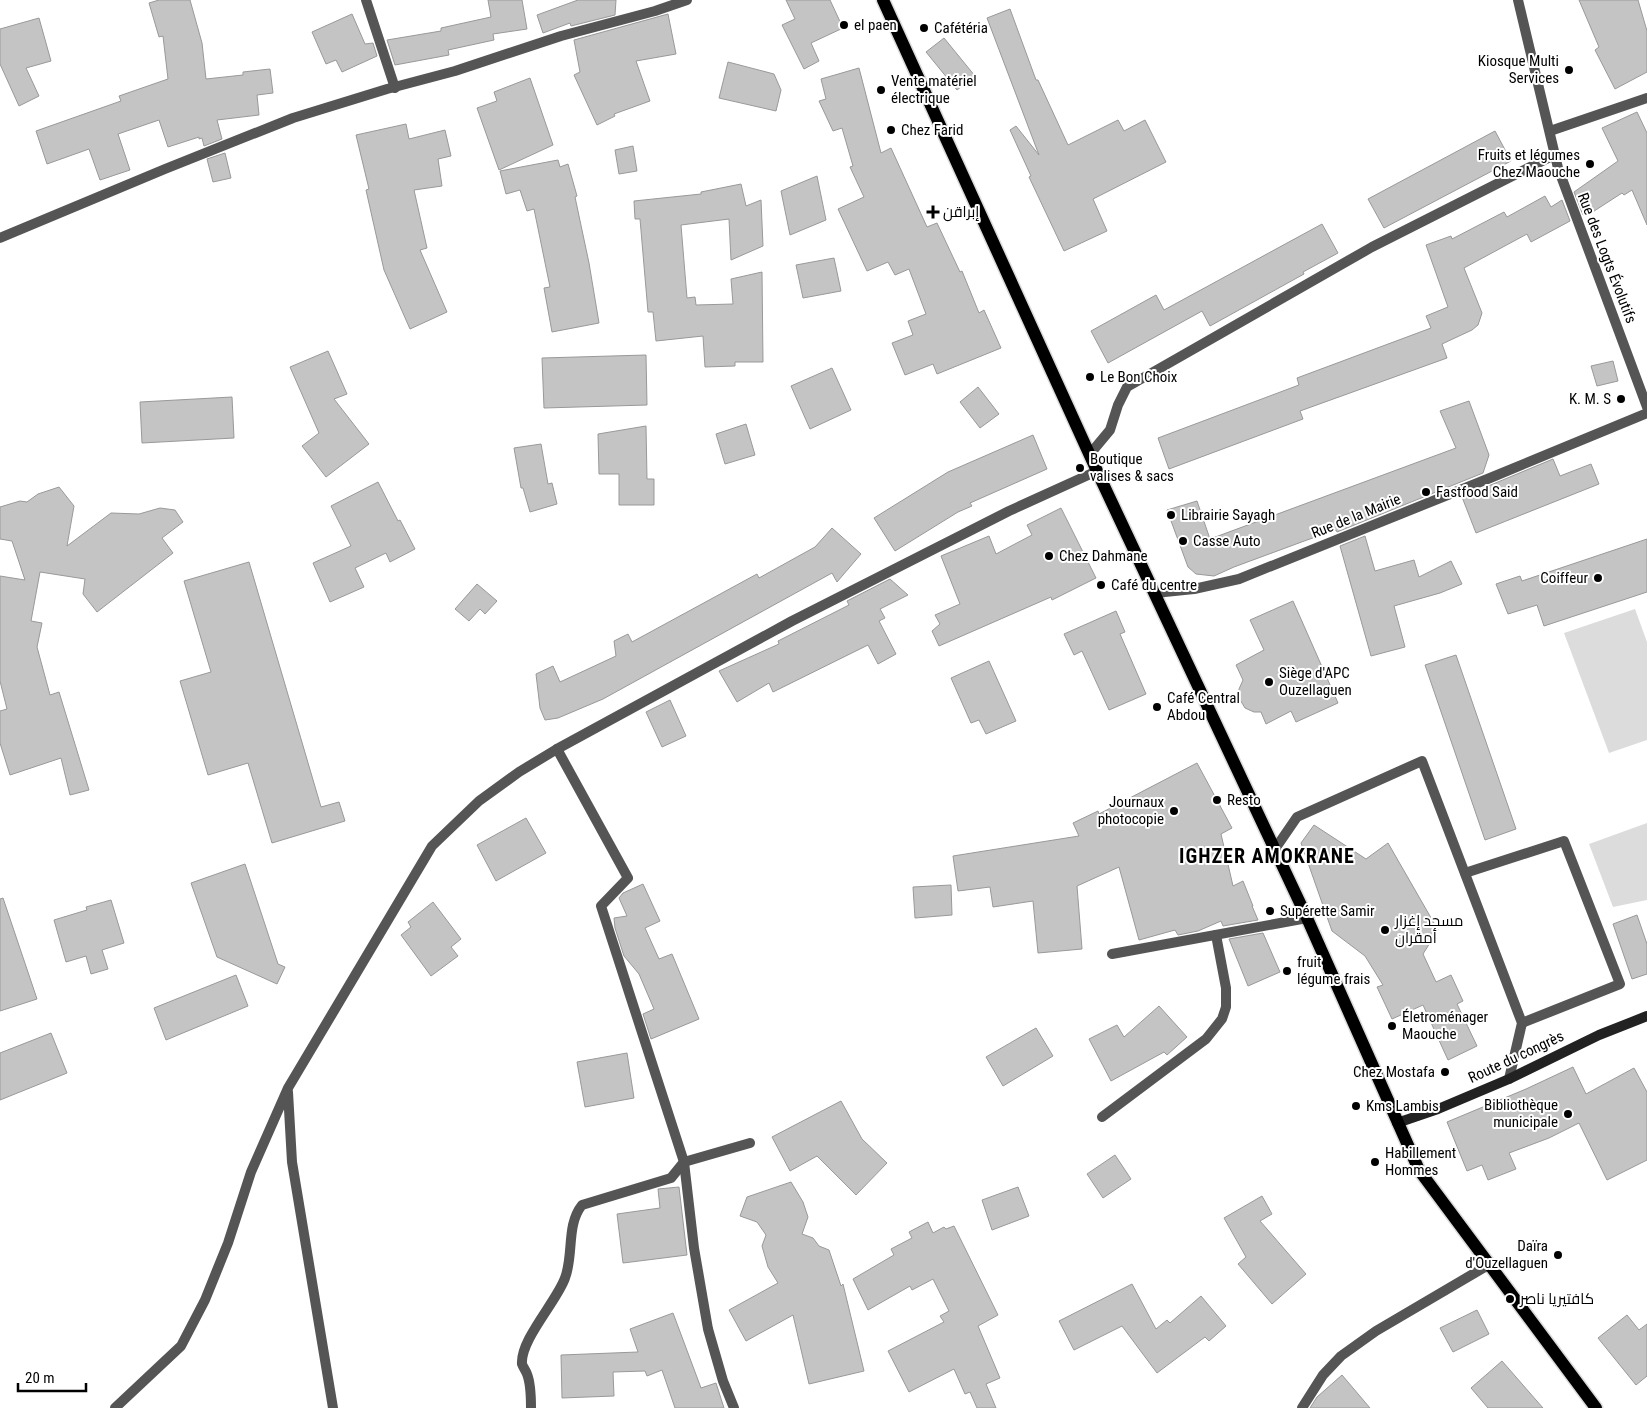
<svg xmlns="http://www.w3.org/2000/svg" width="1647" height="1408" font-family="'Roboto Condensed',Cairo,sans-serif">
<style>
.green{fill:#dcdcdc}
.building{fill:#c4c4c4;stroke:#999}
.lines{fill:none;stroke-linecap:round;stroke-linejoin:round}
.primary-casing{stroke:#dbdbdb;stroke-width:15}
.minor{stroke:#555;stroke-width:10}
.secondary{stroke:#222;stroke-width:10}
.primary{stroke:#000;stroke-width:12}
.poi-dot{fill:#000;stroke:#fff;stroke-width:2}
.labels{text-anchor:middle;stroke-width:4;stroke-linejoin:round;paint-order:stroke}
.poi-label{font-size:15px;fill:#000;stroke:#fff;text-anchor:start}
.street-label{font-size:15px;fill:#000;stroke:#fff}
.district-label{font-size:20px;font-weight:bold;letter-spacing:1px;fill:#000;stroke:#fff}
</style>
<rect width="100%" height="100%" fill="#fff"/>
<g class="green">
<polygon points="1635,609 1647,642 1647,740 1609,753 1564,633"/>
<polygon points="1647,823 1647,900 1613,907 1589,844"/>
</g>
<g class="building">
<polygon points="159,0 190,0 202,43 206,79 243,75 243,72 270,69 273,93 257,95 259,115 217,120 222,139 204,146 202,138 199,139 199,137 168,147 159,120 118,134 130,170 100,180 89,149 47,164 36,131 121,101 119,96 168,79 163,36 159,37 149,3"/>
<polygon points="488,0 522,0 527,29 493,34 494,40 448,50 449,55 395,65 387,40 441,31 441,28 491,17"/>
<polygon points="578,0 616,0 615,15 571,26 570,23 543,33 537,15"/>
<polygon points="786,0 830,0 843,28 811,43 819,61 804,69 782,25 795,19"/>
<polygon points="1579,0 1638,0 1647,31 1647,72 1615,89 1595,50 1599,47"/>
<polygon points="1010,9 1036,80 1038,80 1068,145 1118,120 1124,131 1145,120 1166,162 1093,199 1107,231 1064,251 1029,177 1031,176 1010,130 1016,126 1039,155 987,18"/>
<polygon points="352,14 365,44 373,43 377,56 342,72 336,60 326,64 312,32"/>
<polygon points="668,14 676,54 636,61 650,101 614,114 615,116 597,125 574,75 580,72 574,40"/>
<polygon points="39,18 51,61 26,68 39,96 19,106 0,64 0,29"/>
<polygon points="944,38 975,76 957,90 926,52"/>
<polygon points="728,62 774,74 781,90 776,111 719,98"/>
<polygon points="859,68 881,153 891,148 927,227 937,223 960,272 962,271 979,313 984,310 1001,348 937,374 933,364 905,375 892,343 913,335 908,321 926,314 909,269 895,275 888,262 867,271 838,209 864,197 850,167 853,166 842,128 833,131 819,101 826,99 821,79"/>
<polygon points="530,78 553,145 499,170 477,108 497,101 494,92"/>
<polygon points="1637,112 1647,133 1647,225 1632,190 1624,195 1622,193 1588,215 1587,213 1583,215 1574,192 1618,161 1602,128"/>
<polygon points="406,124 409,139 445,130 451,156 438,159 442,186 414,190 427,248 420,250 447,312 410,329 384,270 366,190 369,189 356,135"/>
<polygon points="1495,131 1511,161 1384,228 1368,199"/>
<polygon points="633,146 637,171 619,174 615,150"/>
<polygon points="225,153 231,178 213,182 207,159"/>
<polygon points="558,160 560,167 568,164 577,196 575,197 589,263 599,323 552,332 544,288 550,287 534,209 527,211 520,190 506,194 500,171"/>
<polygon points="817,176 826,220 790,235 781,191"/>
<polygon points="741,184 746,206 761,200 763,246 731,260 729,219 681,225 687,298 695,297 696,305 733,304 731,279 762,272 763,362 735,362 735,366 705,367 703,336 656,341 653,312 648,312 640,219 635,219 634,201 701,194 701,192"/>
<polygon points="1545,196 1551,207 1562,200 1570,221 1531,242 1527,234 1464,268 1482,313 1478,325 1472,330 1442,344 1447,358 1300,411 1303,419 1169,469 1158,438 1299,385 1297,378 1431,328 1426,316 1448,307 1426,245 1451,236 1452,239 1504,212 1507,217"/>
<polygon points="1322,224 1338,253 1303,272 1304,274 1210,326 1202,311 1108,363 1091,331 1156,295 1164,310"/>
<polygon points="834,258 841,291 803,298 796,265"/>
<polygon points="328,351 347,394 334,399 369,444 326,477 302,446 319,433 290,367"/>
<polygon points="646,355 647,405 544,408 542,358"/>
<polygon points="1613,361 1618,381 1597,386 1591,366"/>
<polygon points="832,368 851,410 810,429 791,386"/>
<polygon points="978,387 999,414 980,428 960,402"/>
<polygon points="232,397 234,438 142,443 140,402"/>
<polygon points="1469,401 1489,455 1483,473 1337,532 1336,530 1307,540 1234,567 1214,576 1196,574 1188,567 1167,510 1197,501 1210,539 1456,448 1440,411"/>
<polygon points="746,424 755,455 725,464 716,434"/>
<polygon points="646,426 647,479 654,479 654,505 619,505 619,474 599,474 598,434"/>
<polygon points="1033,435 1047,469 970,503 972,506 958,512 895,551 874,518 948,472"/>
<polygon points="541,444 548,484 552,483 557,504 530,512 523,488 521,488 514,448"/>
<polygon points="1553,459 1560,476 1591,464 1599,484 1476,533 1462,497"/>
<polygon points="378,482 398,521 400,520 415,549 390,562 386,553 355,568 364,587 330,602 313,563 351,546 331,506"/>
<polygon points="59,487 74,506 67,546 111,513 139,514 160,508 175,510 183,522 162,538 173,553 97,612 83,594 85,579 40,572 31,621 42,623 37,647 50,695 59,692 89,790 70,795 61,758 10,775 0,743 0,711 7,709 0,681 0,576 25,580 12,541 0,539 0,507 20,501 27,502 38,494"/>
<polygon points="1061,508 1096,578 1052,600 1051,597 939,646 932,631 940,624 935,615 960,604 941,556 989,536 996,554 1032,535 1027,525"/>
<polygon points="832,528 861,554 837,582 832,573 603,699 558,718 545,720 540,708 536,674 553,666 560,682 616,656 614,641 628,634 632,642 757,574 759,578 815,547"/>
<polygon points="1365,536 1375,571 1414,560 1419,577 1451,561 1462,584 1440,593 1394,606 1405,647 1371,656 1340,546"/>
<polygon points="1647,539 1647,592 1544,626 1537,605 1508,614 1496,584 1520,576 1522,581"/>
<polygon points="249,562 321,807 339,802 345,821 272,843 248,763 208,775 180,681 211,672 184,581"/>
<polygon points="890,579 908,595 880,609 885,618 879,621 896,654 878,664 868,645 773,692 769,683 737,702 719,671 779,644 778,641 849,605 847,601"/>
<polygon points="477,584 497,601 485,614 480,609 469,621 455,609"/>
<polygon points="1293,601 1338,703 1296,722 1291,711 1266,724 1261,712 1254,712 1245,708 1239,698 1239,689 1243,680 1236,665 1264,650 1250,620"/>
<polygon points="1116,611 1125,632 1120,634 1146,694 1109,710 1082,651 1074,655 1064,634"/>
<polygon points="1456,655 1516,829 1485,840 1425,665"/>
<polygon points="989,661 1016,721 986,734 979,720 971,723 951,678"/>
<polygon points="670,700 686,736 662,747 646,712"/>
<polygon points="1197,763 1232,828 1221,834 1233,886 1243,881 1253,906 1252,906 1258,920 1223,926 1221,921 1198,931 1178,935 1175,930 1139,940 1119,867 1077,886 1082,949 1038,953 1033,901 993,907 990,887 958,891 953,856 1079,836 1073,823 1098,811 1099,814"/>
<polygon points="526,818 546,853 496,881 477,845"/>
<polygon points="1314,825 1366,859 1388,843 1438,930 1423,954 1436,982 1451,975 1463,1001 1457,1004 1477,1046 1448,1060 1423,1005 1392,1019 1377,987 1383,985 1365,956 1332,931 1301,843"/>
<polygon points="245,864 278,964 285,967 277,984 217,957 191,883"/>
<polygon points="643,884 660,921 645,928 659,959 672,954 699,1019 651,1039 643,1014 654,1009 639,974 624,956 615,928 614,918 627,916 619,898 623,893"/>
<polygon points="951,885 952,915 915,918 913,887"/>
<polygon points="3,898 37,999 0,1011 0,899"/>
<polygon points="111,900 124,943 102,950 108,969 91,974 86,956 66,962 54,920 87,910 86,907"/>
<polygon points="433,902 461,939 451,947 458,956 431,976 401,935 411,927 408,922"/>
<polygon points="1637,915 1647,944 1647,974 1632,979 1613,924"/>
<polygon points="1263,933 1280,972 1248,986 1229,939"/>
<polygon points="236,975 248,1006 166,1040 154,1008"/>
<polygon points="1159,1006 1187,1037 1167,1055 1164,1052 1111,1081 1089,1039 1117,1025 1124,1037"/>
<polygon points="1036,1028 1053,1056 1003,1086 986,1057"/>
<polygon points="51,1033 67,1073 0,1100 0,1053"/>
<polygon points="627,1053 634,1098 585,1107 577,1062"/>
<polygon points="1573,1067 1586,1094 1634,1068 1647,1092 1647,1160 1607,1180 1579,1123 1549,1138 1509,1153 1516,1169 1488,1180 1482,1165 1467,1171 1447,1122 1526,1089"/>
<polygon points="841,1101 862,1139 887,1163 856,1195 817,1156 790,1171 772,1137"/>
<polygon points="1115,1155 1131,1179 1103,1198 1087,1174"/>
<polygon points="791,1182 803,1202 808,1217 802,1234 813,1238 819,1246 829,1250 841,1286 843,1284 864,1371 809,1384 793,1315 746,1341 729,1310 778,1283 768,1267 762,1246 766,1235 757,1222 740,1216 747,1197"/>
<polygon points="679,1187 687,1255 623,1263 617,1214 660,1208 658,1189"/>
<polygon points="1018,1187 1029,1216 992,1230 982,1200"/>
<polygon points="1262,1196 1272,1214 1260,1221 1306,1274 1272,1304 1238,1264 1246,1257 1224,1218"/>
<polygon points="928,1222 933,1233 944,1227 946,1229 954,1226 998,1315 978,1326 1000,1378 986,1384 996,1408 977,1408 970,1392 965,1394 954,1369 909,1392 888,1351 944,1322 940,1316 949,1311 933,1279 912,1290 910,1286 868,1310 853,1279 894,1255 891,1249 912,1238 909,1232"/>
<polygon points="1132,1284 1156,1329 1167,1320 1170,1323 1201,1296 1226,1326 1209,1341 1205,1337 1157,1373 1122,1326 1074,1350 1059,1321"/>
<polygon points="1477,1310 1489,1334 1453,1352 1440,1328"/>
<polygon points="673,1313 701,1388 716,1383 724,1408 675,1408 662,1370 647,1376 645,1371 613,1372 614,1396 562,1398 561,1355 638,1352 630,1329"/>
<polygon points="1627,1315 1639,1330 1647,1324 1647,1376 1636,1385 1598,1338"/>
<polygon points="1502,1361 1543,1408 1488,1408 1471,1388"/>
<polygon points="1342,1375 1370,1408 1310,1408 1317,1397"/>
</g>
<g class="lines">
<g class="primary-casing">
<polyline id="primary" points="883,0 1097,471 1307,918 1419,1170 1596,1408"/>
</g>
<g class="minor">
<polyline points="366,0 395,88"/>
<polyline points="1518,0 1558,168 1647,407"/>
<polyline points="1550,131 1647,98"/>
<polyline points="0,238 165,169 293,118 387,89 455,71 561,36 655,11 687,0"/>
<polyline points="1090,454 1110,430 1118,405 1127,387 1372,247 1554,155"/>
<polyline points="1155,593 1194,589 1239,579 1490,478 1647,413"/>
<polyline points="557,749 628,878 601,906 684,1162 694,1248 708,1329 723,1381 734,1408"/>
<polyline points="1275,849 1297,817 1422,761 1522,1023 1509,1079"/>
<polyline points="1465,873 1564,841 1620,984 1522,1023"/>
<polyline points="1112,954 1307,918"/>
<polyline points="288,1092 292,1162 333,1408"/>
<polyline points="1102,1117 1206,1039 1222,1019 1226,1007 1226,988 1216,935"/>
<polyline points="115,1408 181,1346 205,1300 228,1243 251,1172 288,1088 432,846 479,801 519,772 557,749 792,621 1009,511 1097,471"/>
<path d="M531 1408C531 1397 531 1384 527 1374 526 1371 523 1367 522 1364 520 1340 557 1301 565 1278 574 1255 566 1225 582 1205L671 1178 684 1162 750 1143"/>
<polyline points="1302,1408 1323,1375 1341,1356 1376,1331 1490,1264"/>
</g>
<polyline class="secondary" points="1397,1123 1438,1109 1509,1079 1599,1035 1647,1016"/>
<use href="#primary" class="primary"/>
</g>
<g class="poi-dot">
<circle cx="844" cy="25" r="5"/>
<circle cx="924" cy="28" r="5"/>
<circle cx="1569" cy="70" r="5"/>
<circle cx="881" cy="90" r="5"/>
<circle cx="891" cy="130" r="5"/>
<circle cx="1590" cy="164" r="5"/>
<path d="M930.5 204.5h5v5h5v5h-5v5h-5v-5h-5v-5h5z"/>
<circle cx="1090" cy="377" r="5"/>
<circle cx="1621" cy="399" r="5"/>
<circle cx="1080" cy="468" r="5"/>
<circle cx="1426" cy="492" r="5"/>
<circle cx="1171" cy="515" r="5"/>
<circle cx="1183" cy="541" r="5"/>
<circle cx="1049" cy="556" r="5"/>
<circle cx="1598" cy="578" r="5"/>
<circle cx="1101" cy="585" r="5"/>
<circle cx="1269" cy="682" r="5"/>
<circle cx="1157" cy="707" r="5"/>
<circle cx="1217" cy="800" r="5"/>
<circle cx="1174" cy="811" r="5"/>
<circle cx="1270" cy="911" r="5"/>
<circle cx="1385" cy="930" r="5"/>
<circle cx="1287" cy="971" r="5"/>
<circle cx="1392" cy="1026" r="5"/>
<circle cx="1445" cy="1072" r="5"/>
<circle cx="1356" cy="1106" r="5"/>
<circle cx="1568" cy="1114" r="5"/>
<circle cx="1375" cy="1162" r="5"/>
<circle cx="1558" cy="1255" r="5"/>
<circle cx="1510" cy="1299" r="5"/>
</g>
<g class="labels">
<g class="poi-label">
<text x="854" y="30">el paen</text>
<text x="934" y="33">Cafétéria</text>
<text x="1559" y="66" text-anchor="end">Kiosque Multi<tspan x="1559" dy="17">Services</tspan></text>
<text x="891" y="86">Vente matériel<tspan x="891" dy="17">électrique</tspan></text>
<text x="901" y="135">Chez Farid</text>
<text x="1580" y="160" text-anchor="end">Fruits et légumes<tspan x="1580" dy="17">Chez Maouche</tspan></text>
<text x="943" y="217">إبراقن</text>
<text x="1100" y="382">Le Bon Choix</text>
<text x="1611" y="404" text-anchor="end">K. M. S</text>
<text x="1090" y="464">Boutique<tspan x="1090" dy="17">valises &amp; sacs</tspan></text>
<text x="1436" y="497">Fastfood Said</text>
<text x="1181" y="520">Librairie Sayagh</text>
<text x="1193" y="546">Casse Auto</text>
<text x="1059" y="561">Chez Dahmane</text>
<text x="1588" y="583" text-anchor="end">Coiffeur</text>
<text x="1111" y="590">Café du centre</text>
<text x="1279" y="678">Siège d'APC<tspan x="1279" dy="17">Ouzellaguen</tspan></text>
<text x="1167" y="703">Café Central<tspan x="1167" dy="17">Abdou</tspan></text>
<text x="1227" y="805">Resto</text>
<text x="1164" y="807" text-anchor="end">Journaux<tspan x="1164" dy="17">photocopie</tspan></text>
<text x="1280" y="916">Supérette Samir</text>
<text x="1395" y="926">مسجد إغزار<tspan x="1395" dy="17">أمقران</tspan></text>
<text x="1297" y="967">fruit<tspan x="1297" dy="17">légume frais</tspan></text>
<text x="1402" y="1022">Életroménager<tspan x="1402" dy="17">Maouche</tspan></text>
<text x="1435" y="1077" text-anchor="end">Chez Mostafa</text>
<text x="1558" y="1110" text-anchor="end">Bibliothèque<tspan x="1558" dy="17">municipale</tspan></text>
<text x="1366" y="1111">Kms Lambis</text>
<text x="1385" y="1158">Habillement<tspan x="1385" dy="17">Hommes</tspan></text>
<text x="1548" y="1251" text-anchor="end">Daïra<tspan x="1548" dy="17">d'Ouzellaguen</tspan></text>
<text x="1520" y="1304">كافتيريا ناصر</text>
</g>
<g class="street-label">
<text transform="translate(1607 258) rotate(69)" y="5">Rue des Logts Évolutifs</text>
<text transform="translate(1356 516) rotate(-22)" y="5">Rue de la Mairie</text>
<text transform="translate(1516 1057) rotate(-25)" y="5">Route du congrès</text>
</g>
<g class="district-label">
<text x="1267" y="863">IGHZER AMOKRANE</text>
</g>
</g>
<path d="M18 1383v8h68v-8" fill="none" stroke="#000000" stroke-width="2.5"/>
<text x="25" y="1383" font-size="15" fill="#000000" stroke="#ffffff" stroke-width="4" paint-order="stroke">20 m</text>
</svg>
